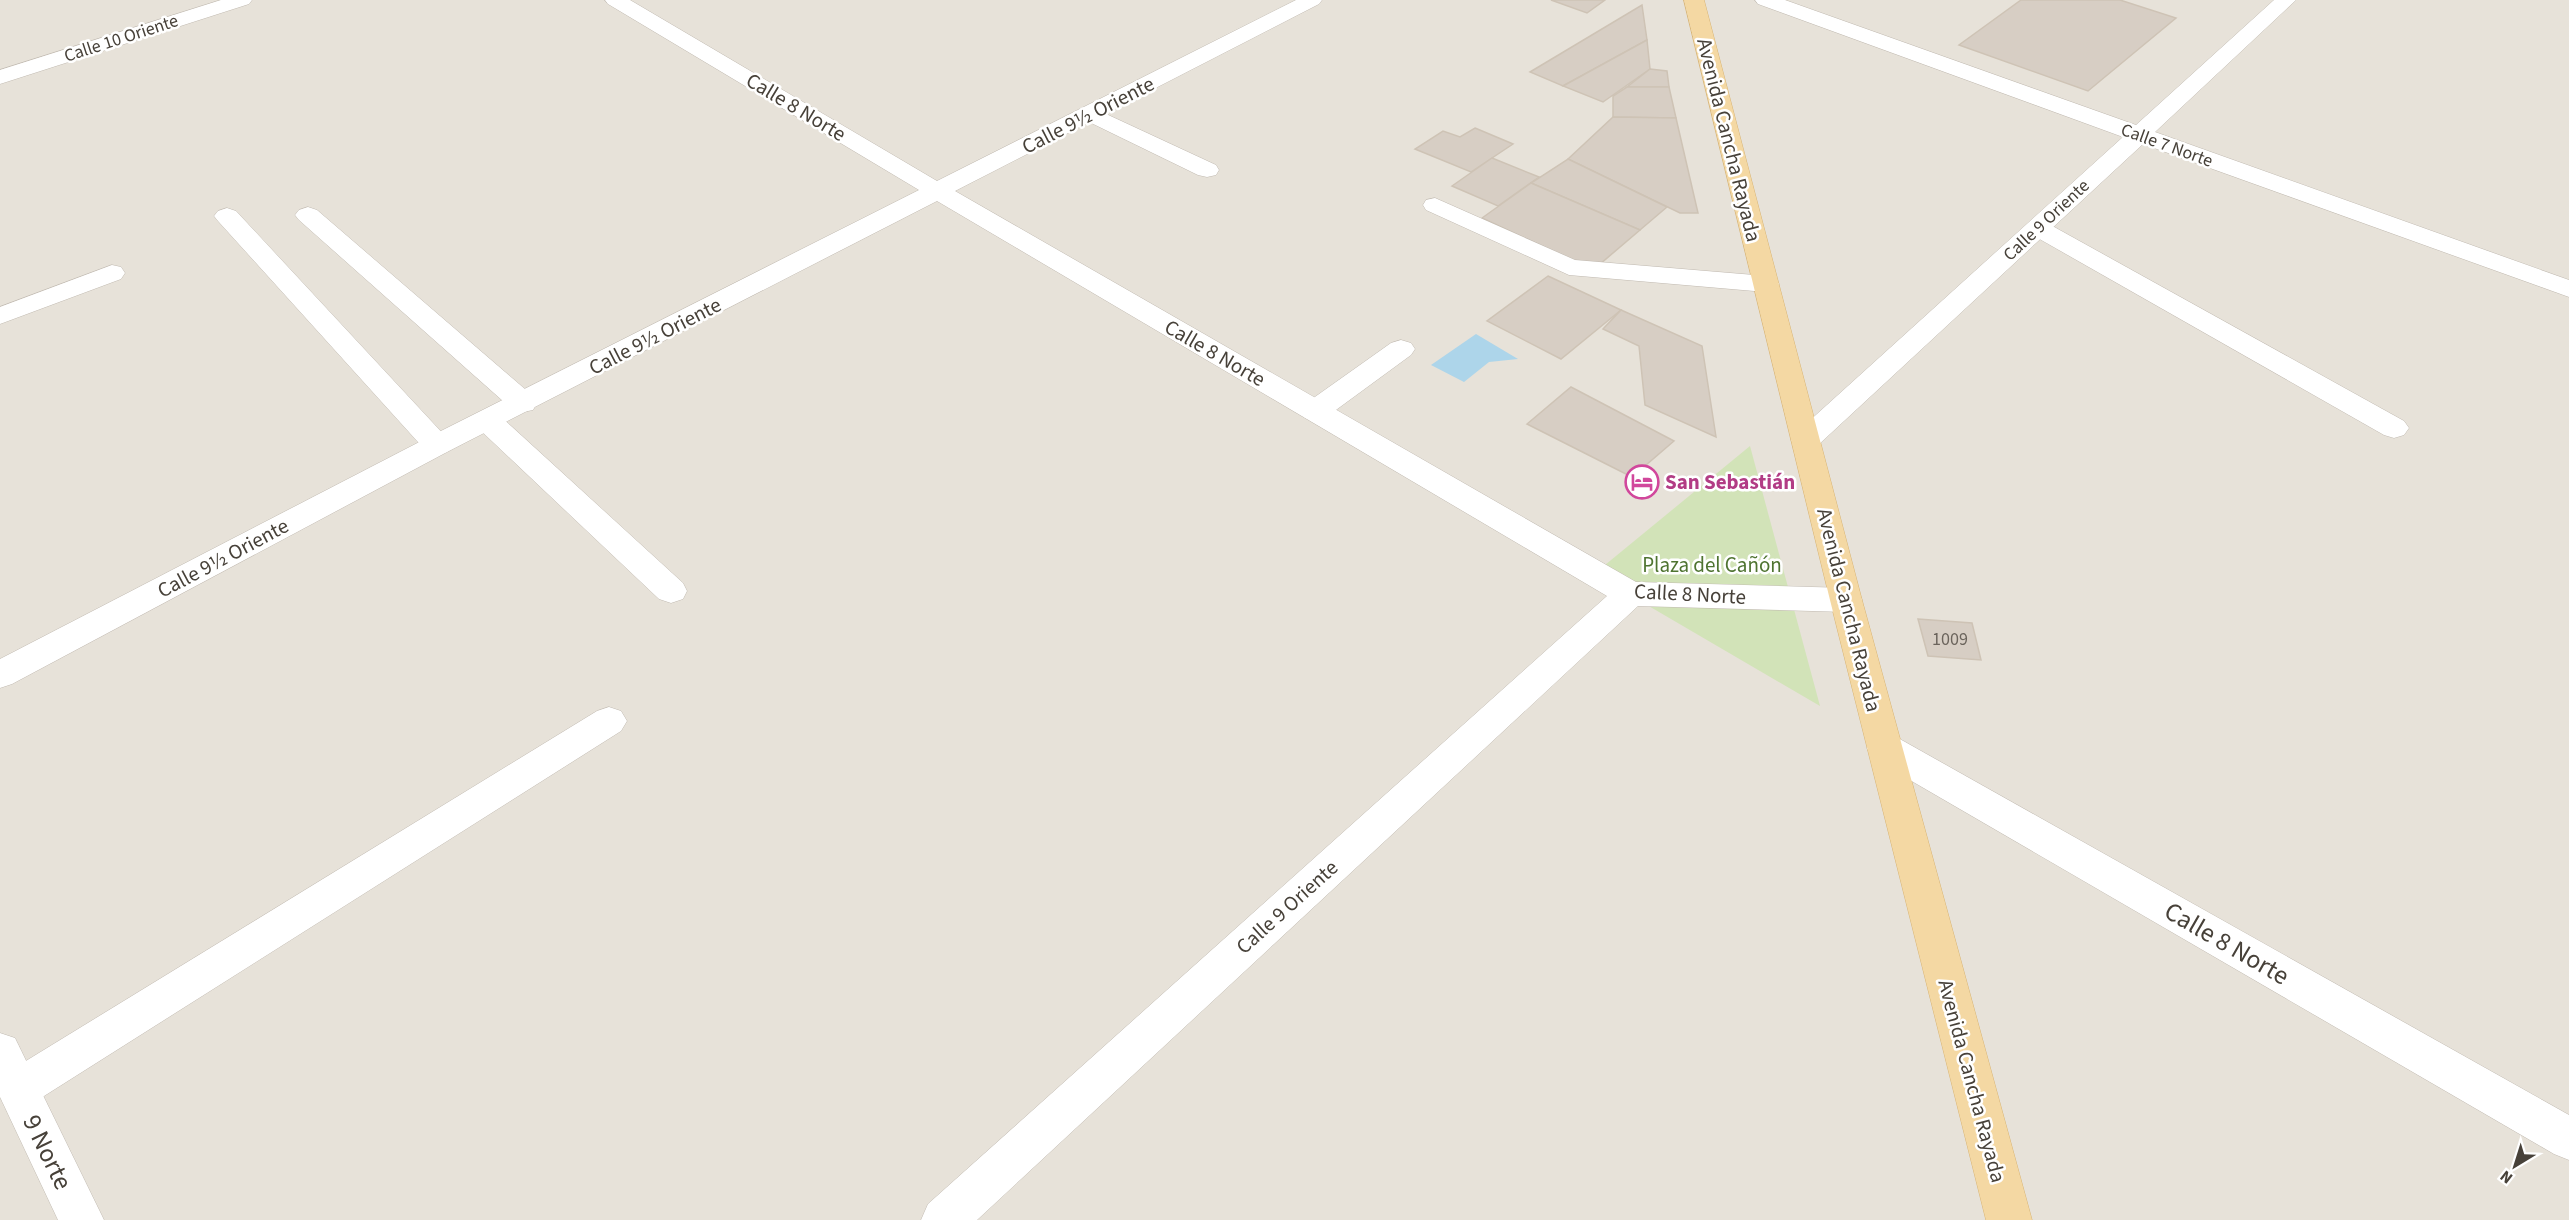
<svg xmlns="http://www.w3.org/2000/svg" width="2569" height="1220" font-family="'Source Sans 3',sans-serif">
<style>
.residential{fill:#e7e2d9}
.green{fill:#d2e3b8}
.water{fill:#add5ea}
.building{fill:#d7cec4;stroke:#cec3b5;stroke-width:1.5}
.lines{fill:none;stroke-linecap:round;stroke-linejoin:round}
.service-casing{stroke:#c1bab1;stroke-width:1}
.minor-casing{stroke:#c1bab1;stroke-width:1}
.primary-casing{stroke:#d8b474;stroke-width:1}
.service{fill:#fff;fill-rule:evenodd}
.minor{fill:#fff;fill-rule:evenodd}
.primary{fill:#f4d8a3;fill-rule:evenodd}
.labels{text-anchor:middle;stroke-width:5;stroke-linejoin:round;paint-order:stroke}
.far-street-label{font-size:18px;fill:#474139;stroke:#fff}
.number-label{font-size:18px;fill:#6b645c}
.street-label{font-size:21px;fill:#474139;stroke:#fff}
.hotel-label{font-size:21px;font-weight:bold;fill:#b23c85;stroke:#fff;text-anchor:start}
.park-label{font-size:21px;fill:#4f7431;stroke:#fff}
.near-street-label{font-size:26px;fill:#474139;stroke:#fff}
</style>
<rect width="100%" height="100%" fill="#f4f0ea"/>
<rect class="residential" x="0" y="0" width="2569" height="1220"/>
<polygon class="green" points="1750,446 1820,706 1594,574"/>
<polygon class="water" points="1476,334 1518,359 1489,362 1464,382 1431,365"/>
<g class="building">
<polygon points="1551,0 1605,0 1587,13"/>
<polygon points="2021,0 2120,0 2176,18 2088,91 1959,45"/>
<polygon points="1642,5 1647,40 1563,86 1530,72"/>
<polygon points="1647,40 1650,69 1603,102 1563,86"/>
<polygon points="1650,69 1667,71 1669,87 1627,87"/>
<polygon points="1627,87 1669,87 1676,118 1613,117 1613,96"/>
<polygon points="1613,117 1676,118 1698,213 1680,213 1568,159"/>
<polygon points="1475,128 1513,144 1471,172 1415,149 1443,131 1460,137"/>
<polygon points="1492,158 1539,177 1498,206 1452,186"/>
<polygon points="1568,159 1667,207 1640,230 1531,183"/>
<polygon points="1531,183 1640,230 1593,270 1482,218"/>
<polygon points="1548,276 1621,310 1561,359 1487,321"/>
<polygon points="1621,310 1702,346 1716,437 1645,405 1639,346 1603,329"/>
<polygon points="1571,387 1674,441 1632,477 1527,424"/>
<polygon points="1918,619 1972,623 1981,660 1928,656"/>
</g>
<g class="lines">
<g class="service-casing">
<g id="service">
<polygon points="1091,107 1216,165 1219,170 1216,175 1207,177 1198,175 1083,119 1079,114 1083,109"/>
<polygon points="1435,198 1575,260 1766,276 1775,278 1779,284 1775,290 1766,292 1569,275 1426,210 1423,205 1426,200"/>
<polygon points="308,207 317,210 533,396 537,403 533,410 523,412 513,410 299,220 295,215 299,210"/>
<polygon points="227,208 236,211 447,438 452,445 447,452 437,455 427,452 218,221 214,216 218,211"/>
<polygon points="2038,220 2047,223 2404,421 2409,428 2404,435 2394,438 2384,435 2029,233 2025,228 2029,223"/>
<polygon points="112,265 121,267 125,273 121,279 0,324 0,307"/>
<polygon points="1401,340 1411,343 1415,349 1411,355 1325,418 1315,420 1305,418 1300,411 1305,404 1391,343"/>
<polygon points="488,412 498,414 683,583 687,591 683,599 671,603 659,599 478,428 473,421 478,414"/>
<path d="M609 707 621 711 627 721 621 731 33 1103 18 1109 3 1103C0 1094 0 1084 3 1075L597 711Z"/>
</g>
</g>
<g class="minor-casing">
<g id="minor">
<polygon points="221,0 252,0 249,4 0,84 0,70"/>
<polygon points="605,0 630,0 937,181 1296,0 1322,0 1319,4 955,191 1636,582 1846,588 1858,592 1862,600 1858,608 1846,612 1638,606 977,1220 921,1220 928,1204 1607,596 937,201 447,452 12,684 0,688 0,659 427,438 919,190 608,4"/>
<polygon points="1755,0 1785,0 2136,125 2274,0 2296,0 2155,132 2569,280 2569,297 2143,144 1816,447 1806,450 1796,447 1791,440 1796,433 2123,137 1758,4"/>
<polygon points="1885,734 1898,738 2569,1115 2569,1160 2554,1154 1872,758 1867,748 1872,738"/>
<polygon points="0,1033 15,1038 104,1220 58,1220 0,1097"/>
</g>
</g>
<g class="primary-casing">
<polygon id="primary" points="1684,0 1704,0 1862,600 2032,1220 1986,1220 1830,600"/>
</g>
<use href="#service" class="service"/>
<use href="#minor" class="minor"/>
<use href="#primary" class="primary"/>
</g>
<defs>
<g id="hotel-ring" transform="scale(1.725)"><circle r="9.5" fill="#fff" stroke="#d1479c" stroke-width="1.5"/><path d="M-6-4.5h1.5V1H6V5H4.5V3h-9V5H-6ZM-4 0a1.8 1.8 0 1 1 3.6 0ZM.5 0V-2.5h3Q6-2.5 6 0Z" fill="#d1479c"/></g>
</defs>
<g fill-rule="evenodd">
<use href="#hotel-ring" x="1642" y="482"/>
</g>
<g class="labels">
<g class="far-street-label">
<text transform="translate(121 38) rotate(-18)" y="6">Calle 10 Oriente</text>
<text transform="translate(2167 145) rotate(20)" y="6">Calle 7 Norte</text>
<text transform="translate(2046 220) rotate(-43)" y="6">Calle 9 Oriente</text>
</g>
<g class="number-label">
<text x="1950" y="645">1009</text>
</g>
<g class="street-label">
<text transform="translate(796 107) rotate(31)" y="7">Calle 8 Norte</text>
<text transform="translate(1088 115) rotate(-27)" y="7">Calle 9½ Oriente</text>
<text transform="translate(1729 140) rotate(76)" y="7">Avenida Cancha Rayada</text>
<text transform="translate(655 336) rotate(-27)" y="7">Calle 9½ Oriente</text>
<text transform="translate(1215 353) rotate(30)" y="7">Calle 8 Norte</text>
<text transform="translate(223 558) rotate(-28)" y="7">Calle 9½ Oriente</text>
<text transform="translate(1690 594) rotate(3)" y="7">Calle 8 Norte</text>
<text transform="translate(1849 610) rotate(76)" y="7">Avenida Cancha Rayada</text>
<text transform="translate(1287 907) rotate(-42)" y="7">Calle 9 Oriente</text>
<text transform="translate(1972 1081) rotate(75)" y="7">Avenida Cancha Rayada</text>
</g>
<g class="hotel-label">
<text x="1665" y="489">San Sebastián</text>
</g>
<g class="park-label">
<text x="1712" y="572">Plaza del Cañón</text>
</g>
<g class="near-street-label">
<text transform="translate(2227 943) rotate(30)" y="9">Calle 8 Norte</text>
<text transform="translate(48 1152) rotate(64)" y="9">9 Norte</text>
</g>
</g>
<g transform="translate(2515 1166) rotate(218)" stroke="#ffffff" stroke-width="4.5" paint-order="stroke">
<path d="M0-4.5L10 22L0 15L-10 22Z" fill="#474139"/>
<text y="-9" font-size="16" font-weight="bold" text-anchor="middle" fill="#474139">N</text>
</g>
</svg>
